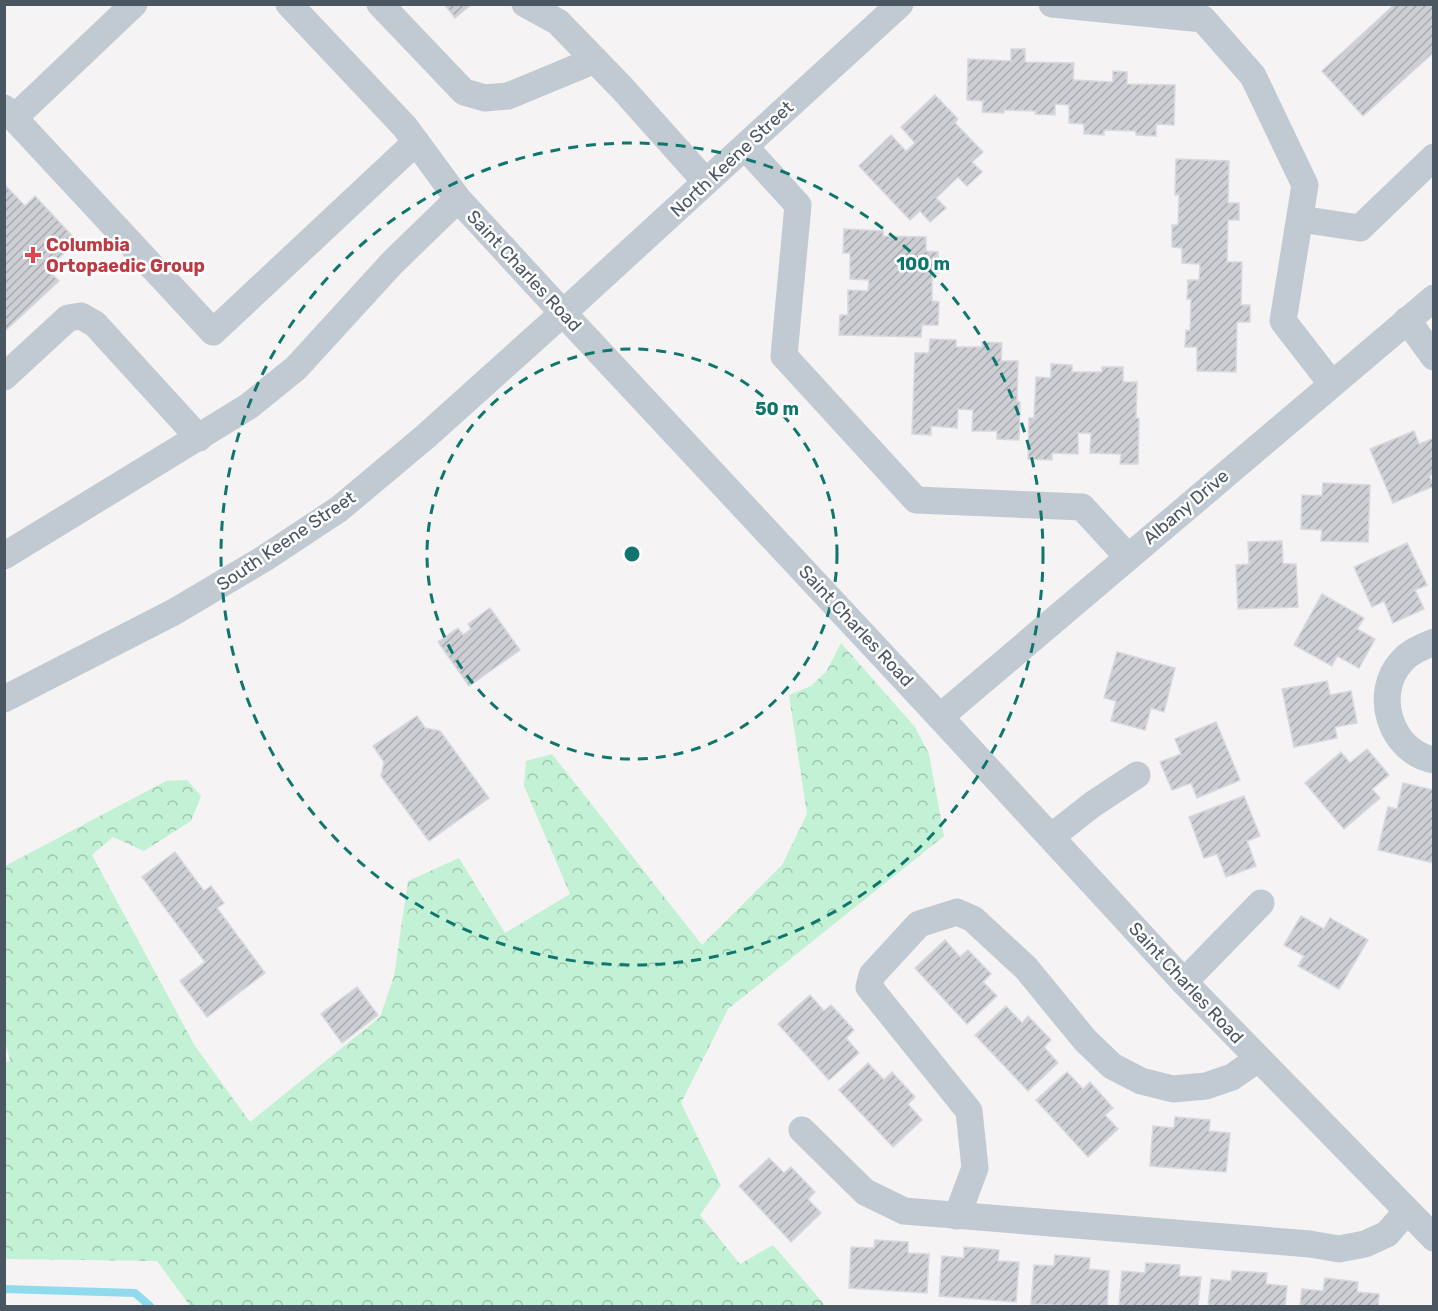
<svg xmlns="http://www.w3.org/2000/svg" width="1438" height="1311" font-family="Rubik,sans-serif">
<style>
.forest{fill:url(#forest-crowns)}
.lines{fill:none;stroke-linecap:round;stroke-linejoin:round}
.stream{stroke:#90daee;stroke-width:8}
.building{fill:url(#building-hatch);stroke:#d7d9de;stroke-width:1.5}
.minor{stroke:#c1cad2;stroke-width:27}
.ring{fill:none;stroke:#0f766e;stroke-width:3;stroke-dasharray:10 8}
.health-dot{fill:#e0444e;stroke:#fff;stroke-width:2}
.labels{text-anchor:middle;stroke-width:5;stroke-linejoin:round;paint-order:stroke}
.street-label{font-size:18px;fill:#4a5661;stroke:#fff}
.health-label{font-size:18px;font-weight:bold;fill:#be3a42;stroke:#fff;text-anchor:start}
.centre{fill:#0f766e;stroke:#fff;stroke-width:3}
.ring-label{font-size:18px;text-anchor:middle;font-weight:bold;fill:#0f766e;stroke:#fff;stroke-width:5;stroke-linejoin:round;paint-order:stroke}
</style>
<defs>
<pattern id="forest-crowns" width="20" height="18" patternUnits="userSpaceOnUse" patternTransform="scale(1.5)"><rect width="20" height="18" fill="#c3f1d5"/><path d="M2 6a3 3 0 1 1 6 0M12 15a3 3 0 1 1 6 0" fill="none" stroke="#a0c6b0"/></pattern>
<pattern id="building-hatch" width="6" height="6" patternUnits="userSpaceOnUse" patternTransform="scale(1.5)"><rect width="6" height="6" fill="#cdcfd5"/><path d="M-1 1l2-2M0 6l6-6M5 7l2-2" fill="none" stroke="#a8abb0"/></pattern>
</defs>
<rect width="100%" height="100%" fill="#f5f3f3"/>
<polygon class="forest" points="841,643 915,727 929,754 944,836 728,1009 681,1103 721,1185 700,1215 740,1264 773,1245 824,1304 823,1306 190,1306 157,1261 5,1259 4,1063 10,1061 4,1037 5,866 166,781 187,780 201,796 191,821 144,851 113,837 92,855 195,1046 250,1122 380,1017 394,976 408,881 459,858 505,933 570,894 524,786 526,761 552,754 702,945 782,865 807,814 789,695 811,686 826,672"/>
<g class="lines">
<polyline class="stream" points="4,1289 135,1293 150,1306"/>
</g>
<g class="building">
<polygon points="444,4 472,4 455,18"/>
<polygon points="1395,4 1434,4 1434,52 1363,116 1322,71"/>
<polygon points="1011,49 1025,49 1025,62 1074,63 1073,80 1113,82 1113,71 1127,72 1127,84 1175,85 1174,125 1156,124 1156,136 1136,135 1136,131 1104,130 1104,135 1084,134 1084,124 1069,123 1069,105 1055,104 1055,115 1035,114 1036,111 1004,110 1004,113 982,112 983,101 967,100 968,59 1011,61"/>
<polygon points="935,95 958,119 955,123 983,152 972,162 982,172 967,186 958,177 936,198 946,208 930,222 920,211 910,220 859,166 891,135 906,151 915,143 901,127"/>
<polygon points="1176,159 1229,161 1228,203 1239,203 1239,220 1228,220 1227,262 1242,262 1241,305 1250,305 1250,322 1237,322 1236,372 1197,371 1197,347 1185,347 1186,330 1190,331 1191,299 1187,299 1188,280 1199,280 1200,264 1182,263 1182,248 1172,247 1172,225 1178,225 1179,195 1175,195"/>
<polygon points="4,184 25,206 35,196 77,241 47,269 59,281 6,330 4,328"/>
<polygon points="844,229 883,231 883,236 926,237 926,251 938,252 938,273 932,273 932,301 939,302 938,325 922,325 921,337 839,335 840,315 848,315 848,290 868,291 869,280 850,279 850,253 843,253"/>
<polygon points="930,339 956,340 956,347 982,347 982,342 1002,343 1001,361 1018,361 1017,402 1020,402 1019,440 997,439 997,431 972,431 973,410 958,409 957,428 931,426 931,435 912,434 915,353 929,353"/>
<polygon points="1051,364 1072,365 1072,372 1102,372 1102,367 1123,367 1123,382 1137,382 1136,418 1139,418 1138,464 1120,464 1121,454 1090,453 1091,433 1078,433 1078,454 1052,453 1052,460 1028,459 1029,418 1034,418 1036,377 1051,378"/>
<polygon points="1414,431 1419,444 1434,438 1434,474 1429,476 1434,486 1393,503 1370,449"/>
<polygon points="1323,483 1370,485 1368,542 1321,541 1322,530 1301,529 1302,495 1322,496"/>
<polygon points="1282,541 1283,564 1296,564 1298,607 1238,609 1236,565 1249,564 1248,542"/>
<polygon points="1407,543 1427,585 1415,590 1424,609 1393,623 1384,601 1372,607 1354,567"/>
<polygon points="1322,594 1364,618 1357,629 1375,639 1359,668 1337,656 1332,666 1294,645"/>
<polygon points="490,608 520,650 469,686 438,642 458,628 463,635 471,629 468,624"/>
<polygon points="1117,652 1175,668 1164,712 1151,708 1145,730 1111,721 1116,701 1104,698"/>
<polygon points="1327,681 1330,695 1351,691 1357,723 1335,727 1337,738 1294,747 1282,689"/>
<polygon points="417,716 425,728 440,731 489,798 429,841 381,776 384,762 373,746"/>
<polygon points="1216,722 1240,780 1197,798 1191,783 1172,790 1160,762 1181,754 1175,739"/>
<polygon points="1367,749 1389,775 1372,789 1380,798 1344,829 1305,783 1341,752 1350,763"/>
<polygon points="1403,783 1434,790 1434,863 1378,850 1388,807 1397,809"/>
<polygon points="1244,796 1260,836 1247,841 1256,866 1226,877 1217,854 1204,858 1189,817"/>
<polygon points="175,852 204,891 211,886 224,903 217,908 265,973 207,1017 180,981 205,962 142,877"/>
<polygon points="1301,916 1324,929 1330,918 1368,940 1339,989 1298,966 1304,956 1284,945"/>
<polygon points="945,940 960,957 968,950 991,974 983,982 997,996 967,1024 915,968"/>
<polygon points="357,987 378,1015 342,1043 321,1014"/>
<polygon points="810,995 824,1011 831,1005 854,1030 846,1038 859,1053 829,1080 778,1024"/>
<polygon points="1006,1006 1022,1023 1028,1016 1051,1040 1044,1047 1058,1063 1028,1091 975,1035"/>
<polygon points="868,1063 884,1080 892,1072 915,1097 908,1104 922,1120 893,1147 839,1090"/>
<polygon points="1067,1072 1083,1089 1090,1082 1113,1108 1105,1115 1118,1129 1088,1157 1036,1100"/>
<polygon points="1175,1117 1210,1120 1209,1131 1230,1133 1226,1172 1150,1166 1153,1126 1174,1128"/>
<polygon points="769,1158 784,1173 791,1167 815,1192 808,1199 821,1213 791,1242 739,1186"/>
<polygon points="875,1240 908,1242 908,1253 929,1254 927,1293 849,1288 851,1247 874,1248"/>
<polygon points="964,1247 999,1250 998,1261 1019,1262 1016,1302 939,1296 942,1256 964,1258"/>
<polygon points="1055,1255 1090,1258 1089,1269 1109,1271 1107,1306 1067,1306 1031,1304 1034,1265 1054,1266"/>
<polygon points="1146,1263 1180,1265 1179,1276 1201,1277 1198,1306 1119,1306 1122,1271 1145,1273"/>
<polygon points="1232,1271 1267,1273 1266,1284 1287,1286 1285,1306 1208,1306 1211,1279 1231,1281"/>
<polygon points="1325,1278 1358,1282 1357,1292 1379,1294 1378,1306 1300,1306 1302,1289 1323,1291"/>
</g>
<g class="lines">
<g class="minor">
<polyline points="289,4 405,127 458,199 563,313 940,717 1184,982 1434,1238"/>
<polyline points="380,4 464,92 485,98 508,96 595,60"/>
<polyline points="525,4 558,22 622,88 706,182"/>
<polyline points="1052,4 1203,19 1253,76 1305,185 1283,321 1331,383"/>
<polyline points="4,108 14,118 134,4"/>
<polyline points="14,118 213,332 416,142"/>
<polyline points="745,147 798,205 784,356 916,500 1082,507 1128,557"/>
<polyline points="1300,219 1360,228 1434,157"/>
<polyline points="1407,320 1434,357"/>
<polyline points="4,377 68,318 81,316 95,324 199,438"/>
<polyline points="4,556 249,406 296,368 393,262 458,199"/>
<path d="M1434 642C1422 647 1411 651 1402 661 1372 693 1390 752 1434 760"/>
<polyline points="4,699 174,612 265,558 339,509 425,437 563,313 900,4"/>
<polyline points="940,717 1434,298"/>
<polyline points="1051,837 1093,804 1137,775"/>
<polyline points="1184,982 1261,903"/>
<polyline points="802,1130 865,1192 904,1211 1310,1244 1339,1249 1365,1244 1387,1234 1406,1212"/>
<polyline points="957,1216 975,1168 969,1111 869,987 872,975 919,924 957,912 973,919 1026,968 1085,1040 1112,1066 1141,1081 1173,1089 1206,1086 1232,1077 1258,1059"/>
</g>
</g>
<g class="ring">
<circle cx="632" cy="554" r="205"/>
<circle cx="632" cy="554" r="411"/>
</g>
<path class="health-dot" d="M30 246h6v6h6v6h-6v6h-6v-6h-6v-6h6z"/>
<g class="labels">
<g class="street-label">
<text transform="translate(732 159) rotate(-43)" y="6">North Keene Street</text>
<text transform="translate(524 271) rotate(47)" y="6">Saint Charles Road</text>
<text transform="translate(1186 507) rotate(-40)" y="6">Albany Drive</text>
<text transform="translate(286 541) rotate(-34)" y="6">South Keene Street</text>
<text transform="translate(856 626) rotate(47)" y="6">Saint Charles Road</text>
<text transform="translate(1186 983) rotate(47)" y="6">Saint Charles Road</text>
</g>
<g class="health-label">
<text x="46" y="251">Columbia<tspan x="46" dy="21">Ortopaedic Group</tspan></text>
</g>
</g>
<circle cx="632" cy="554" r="9" class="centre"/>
<g class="ring-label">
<text x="923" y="270">100 m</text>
<text x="777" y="415">50 m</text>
</g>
<rect width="1438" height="1311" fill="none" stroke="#4a5661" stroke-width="12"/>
</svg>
